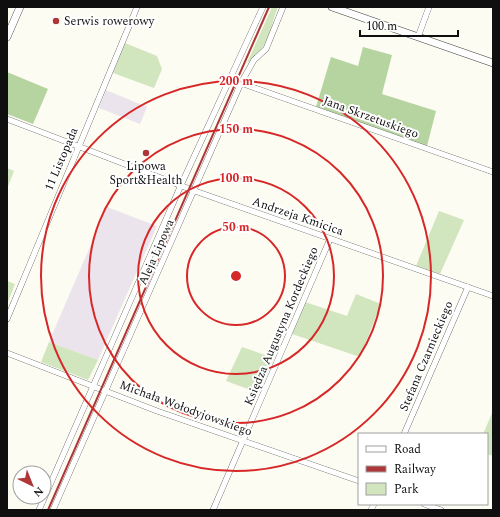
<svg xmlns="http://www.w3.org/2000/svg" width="500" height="517" font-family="Spectral,serif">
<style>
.industrial{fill:#ece4ec}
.green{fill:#d1e5bf}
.forest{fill:#b6d4a0}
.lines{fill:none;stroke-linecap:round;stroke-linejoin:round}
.minor-casing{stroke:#424242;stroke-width:6}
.tertiary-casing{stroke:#424242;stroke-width:8}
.minor{stroke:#fff;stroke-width:5.5}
.tertiary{stroke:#fff;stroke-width:7}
.rail{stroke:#af3638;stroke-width:2}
.ring{fill:none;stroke:#d62828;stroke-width:2}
.poi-dot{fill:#af3638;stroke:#fff;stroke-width:1.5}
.labels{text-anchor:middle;stroke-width:4;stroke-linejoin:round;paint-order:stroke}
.poi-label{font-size:12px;fill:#0f0f0f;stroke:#fff;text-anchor:start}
.street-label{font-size:12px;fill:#0f0f0f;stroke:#fff}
.centre{fill:#d62828;stroke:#fff;stroke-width:2}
.ring-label{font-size:12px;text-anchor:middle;font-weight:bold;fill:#d62828;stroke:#fff;stroke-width:4;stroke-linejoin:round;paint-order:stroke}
</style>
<rect width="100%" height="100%" fill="#fdfcf2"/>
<g class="industrial">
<polygon points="106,90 147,107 140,124 99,108"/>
<polygon points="107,207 157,226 98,360 49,342"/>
</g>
<g class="green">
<path d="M272 7H278C272 21 270 39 260 51 257 55 252 57 249 62L247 63Z"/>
<polygon points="125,43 157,56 162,69 154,88 113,73"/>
<polygon points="7,168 14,171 7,189"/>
<polygon points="439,211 464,220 440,274 416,266"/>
<polygon points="7,281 15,284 7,304"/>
<polygon points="356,294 381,304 360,357 292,334 305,302 347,316"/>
<polygon points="49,342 98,360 88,380 41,362"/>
<polygon points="242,347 274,358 259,393 226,381"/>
<polygon points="493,411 493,456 487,454 487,434 483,434"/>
</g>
<g class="forest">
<polygon points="363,47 392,55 382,94 436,111 427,146 316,107 331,57 358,66"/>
<polygon points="7,72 48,89 33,124 7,114"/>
</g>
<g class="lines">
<g class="minor-casing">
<g id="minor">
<polyline points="418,37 429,7"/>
<polyline points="241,83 493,172"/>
<polyline points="7,119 195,191 493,296"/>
<polyline points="7,319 137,7"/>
<polyline points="7,353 157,411 359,481"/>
<polyline points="404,434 468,287"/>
<polyline points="424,504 441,510"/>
<polyline points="39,510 181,185 263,7"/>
<polyline points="53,510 241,83 254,60 266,49 283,7"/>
<polyline points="213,510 330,239"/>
<polyline points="371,510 374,504"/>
</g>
</g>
<g class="tertiary-casing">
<g id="tertiary">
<polyline points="332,7 493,63"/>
<polyline points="7,37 20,7"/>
</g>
</g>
<use href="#minor" class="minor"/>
<use href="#tertiary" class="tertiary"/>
<polyline class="rail" points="48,510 269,7"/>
</g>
<g class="ring">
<circle cx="236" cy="276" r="49"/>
<circle cx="236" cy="276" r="98"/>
<circle cx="236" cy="276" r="147"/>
<circle cx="236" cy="276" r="195"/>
</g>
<g class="poi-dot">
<circle cx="56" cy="21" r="4"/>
<circle cx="146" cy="153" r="4"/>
</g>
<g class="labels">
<g class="poi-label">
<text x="64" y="25">Serwis rowerowy</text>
<text x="146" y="170" text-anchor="middle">Lipowa<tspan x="146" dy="14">Sport&amp;Health</tspan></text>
</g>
<g class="street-label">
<text transform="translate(371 117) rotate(20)" y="4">Jana Skrzetuskiego</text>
<text transform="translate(61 159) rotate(-67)" y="4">11 Listopada</text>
<text transform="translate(298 216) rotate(19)" y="4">Andrzeja Kmicica</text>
<text transform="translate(156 252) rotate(-66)" y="4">Aleja Lipowa</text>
<text transform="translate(281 326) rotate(-67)" y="4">Księdza Augustyna Kordeckiego</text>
<text transform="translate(426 356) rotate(-67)" y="4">Stefana Czarnieckiego</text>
<text transform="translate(186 408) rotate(20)" y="4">Michała Wołodyjowskiego</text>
</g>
</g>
<circle cx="236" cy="276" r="6" class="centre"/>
<g class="ring-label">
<text x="236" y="85">200 m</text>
<text x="236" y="133">150 m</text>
<text x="236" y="182">100 m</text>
<text x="236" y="231">50 m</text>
</g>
<rect width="500" height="517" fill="none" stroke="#0f0f0f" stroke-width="16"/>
<rect x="358" y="433" width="130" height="72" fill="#ffffff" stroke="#9f9f9f"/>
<rect x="366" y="446" width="20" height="6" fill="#ffffff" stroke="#9f9f9f"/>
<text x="394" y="453" font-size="12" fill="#0f0f0f">Road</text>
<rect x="366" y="466" width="20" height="6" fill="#af3638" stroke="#9f9f9f"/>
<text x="394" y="473" font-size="12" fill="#0f0f0f">Railway</text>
<rect x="366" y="483" width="20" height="12" fill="#d1e5bf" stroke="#9f9f9f"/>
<text x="394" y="493" font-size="12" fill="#0f0f0f">Park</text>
<g transform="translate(32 485) rotate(137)"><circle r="19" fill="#ffffff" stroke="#9f9f9f"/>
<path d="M0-3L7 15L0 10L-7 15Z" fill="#af3638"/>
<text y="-6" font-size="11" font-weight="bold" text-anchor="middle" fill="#0f0f0f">N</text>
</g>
<path d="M360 30v6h98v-6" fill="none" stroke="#0f0f0f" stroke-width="2"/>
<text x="366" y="30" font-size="12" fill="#0f0f0f" stroke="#ffffff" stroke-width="3" paint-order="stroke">100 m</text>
</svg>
